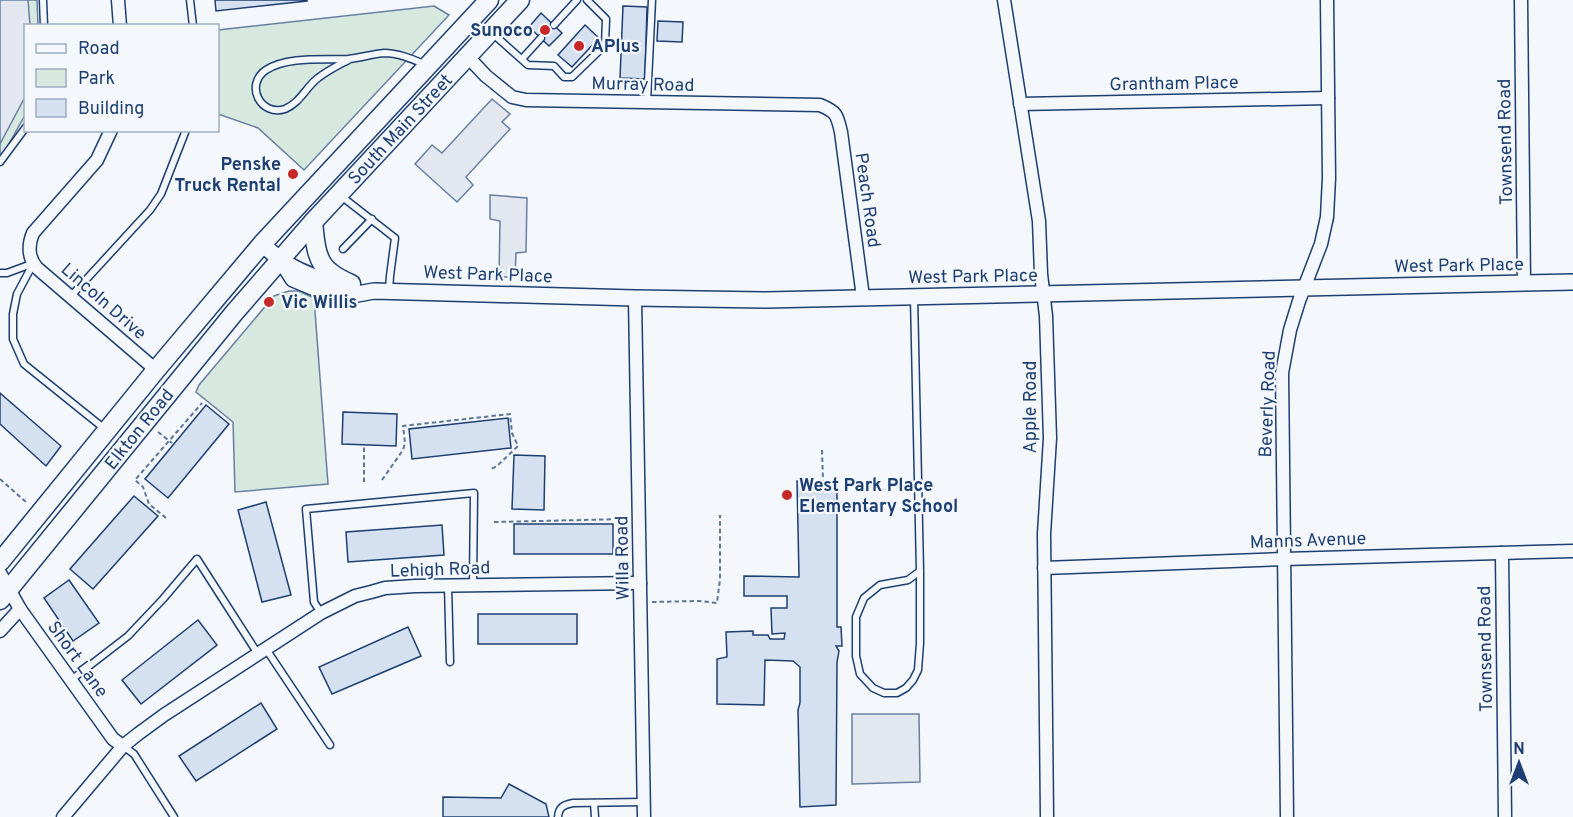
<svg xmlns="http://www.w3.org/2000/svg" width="1573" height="817" font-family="Overpass,sans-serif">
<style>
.green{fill:#d7e8df;stroke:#687fa3;stroke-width:1.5}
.parking{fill:#e3e8f0;stroke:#687fa3;stroke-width:1.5}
.building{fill:#d5e0f0;stroke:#1d3f73;stroke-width:1.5}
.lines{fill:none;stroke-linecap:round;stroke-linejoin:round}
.service-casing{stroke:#1d3f73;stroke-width:9}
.minor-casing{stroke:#1d3f73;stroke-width:15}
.tertiary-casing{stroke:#1d3f73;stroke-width:18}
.primary-casing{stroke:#1d3f73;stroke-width:21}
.path{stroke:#5e769c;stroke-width:2;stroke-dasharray:4.5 3;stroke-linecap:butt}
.service{stroke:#f4f7fb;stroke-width:6}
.minor{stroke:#f4f7fb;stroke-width:12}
.tertiary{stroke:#f4f7fb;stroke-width:15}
.primary{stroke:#f4f7fb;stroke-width:18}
.poi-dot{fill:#c62828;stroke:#f4f7fb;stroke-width:2}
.labels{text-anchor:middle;stroke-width:4.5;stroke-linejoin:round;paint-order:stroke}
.poi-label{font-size:18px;font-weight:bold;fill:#1d3f73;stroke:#f4f7fb;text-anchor:start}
.street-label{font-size:18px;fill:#1d3f73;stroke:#f4f7fb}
</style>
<rect width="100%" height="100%" fill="#f4f7fb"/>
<g class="green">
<polygon points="0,0 37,0 38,25 26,26 25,115 6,149 0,156"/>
<polygon points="434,6 449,15 304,170 258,128 218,114 218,30"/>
<polygon points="289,291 299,291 314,298 328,484 235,492 233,422 196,392 199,385 274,296"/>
</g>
<g class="parking">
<polygon points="0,0 28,0 30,25 26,26 25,97 0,144"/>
<polygon points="492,99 510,114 502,122 510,129 466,177 473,185 457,202 415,164 432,145 442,153"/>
<polygon points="490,195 527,198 526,252 516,253 515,277 499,277 500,221 490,219"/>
<polygon points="852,714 919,714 920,782 852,784"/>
</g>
<g class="building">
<polygon points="215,0 307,0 307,1 216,11"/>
<polygon points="623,6 647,7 645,79 620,78"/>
<polygon points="541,13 562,33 549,46 529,27"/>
<polygon points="658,21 683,22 682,42 657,41"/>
<polygon points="585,25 599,38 572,67 558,55"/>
<polygon points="0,393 61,446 46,466 0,424"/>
<polygon points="206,405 229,424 168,498 145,479"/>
<polygon points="343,412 397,414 396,446 342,444"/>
<polygon points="508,418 511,448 412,459 409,429"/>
<polygon points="514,455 545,456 544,510 512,509"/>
<polygon points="797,481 837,481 837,627 841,627 842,646 836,646 839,651 837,662 836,805 800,807 798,710 800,703 800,667 793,661 765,660 764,705 717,704 717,659 727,657 726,632 753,631 753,635 768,635 770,639 784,639 785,633 772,634 771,608 787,608 787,596 744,596 744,576 799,577"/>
<polygon points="134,496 158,516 93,589 70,569"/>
<polygon points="266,502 291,595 262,602 238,510"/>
<rect x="514" y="524" width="99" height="30"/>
<polygon points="442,525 444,555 348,562 346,532"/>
<polygon points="69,580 99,623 73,641 44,598"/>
<rect x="478" y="614" width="99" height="30"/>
<polygon points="198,620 217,645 141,704 122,680"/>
<polygon points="408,627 421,656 332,694 319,667"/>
<polygon points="261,703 277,729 196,781 179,756"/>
<polygon points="509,784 546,804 549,817 443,817 443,797 501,798"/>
</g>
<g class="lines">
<g class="service-casing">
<g id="service">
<polyline points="43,0 44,26"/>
<polyline points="190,0 193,26"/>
<polyline points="554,25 577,0"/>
<polyline points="491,32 528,65 554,66 564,77 572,77 605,45 606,19 587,0"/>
<path d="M350 59C339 65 328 70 318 78 306 87 300 103 285 109 261 117 244 85 266 70 287 56 324 60 348 59 360 58 372 54 384 53 398 53 412 59 424 64"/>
<polyline points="522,59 541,38"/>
<polyline points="647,102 652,0"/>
<polyline points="0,162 26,127"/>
<polyline points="341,196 395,238 390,276 389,290"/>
<polyline points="343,249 372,219"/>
<polyline points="33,264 17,294 13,314 13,339 24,364 106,430"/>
<polyline points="0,273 7,273 34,263"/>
<polyline points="71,296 150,210 161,194 186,130"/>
<polyline points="914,297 920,571 920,643 918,670 913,680 906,688 897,693 884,693 873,688 860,674 856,656 856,617 864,598 880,585 908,580 920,571"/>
<polyline points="448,586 450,662"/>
<polyline points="321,613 314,602 306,509 474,493 473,585"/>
<polyline points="266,649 330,745"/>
<polyline points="71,680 128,636 163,599 197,559 258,654"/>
<polyline points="123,746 134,754 174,817"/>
<polyline points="594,803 595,817"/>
<path d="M558 817C559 807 563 805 573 803L644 802"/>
</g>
</g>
<g class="minor-casing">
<g id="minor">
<polyline points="118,0 120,26"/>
<polyline points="1004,0 1039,221 1041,274 1046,316 1050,438 1044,534 1047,817"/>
<polyline points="1521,0 1524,283"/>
<path d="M468 57 486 76 512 97 526 100 820 105C837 112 837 115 841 132L863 297"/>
<polyline points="1020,104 1328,98"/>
<path d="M111 130 97 160 33 233C28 245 28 258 37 268L156 370"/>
<polyline points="635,298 644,817"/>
<polyline points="1502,553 1505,817"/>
<polyline points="1044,568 1284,559 1573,551"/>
<polyline points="0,573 20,609 113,739 123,746"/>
<polyline points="0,631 20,609"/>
<polyline points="63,817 123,746 138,734 164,715 321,613 355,596 371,592 385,588 415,586 640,583"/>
<polyline points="1287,817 1282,373 1290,330 1299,301 1321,244 1327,217 1329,178 1327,0"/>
</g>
</g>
<g class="tertiary-casing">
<g id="tertiary">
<path d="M262 244C268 249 274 255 281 260 299 272 323 282 345 284"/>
<polyline points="281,260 293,279 322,291 352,295 374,291 635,298 766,300 1573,282"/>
</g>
</g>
<g class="primary-casing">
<g id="primary">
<path d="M313 222C315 239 315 261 330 272 336 277 344 281 351 284"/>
<polyline points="0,562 156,370 262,244 489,0"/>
<polyline points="0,600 234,313 313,222 520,0"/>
</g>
</g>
<g class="path">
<polyline points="158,432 172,443"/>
<polyline points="822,450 823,481"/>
<polyline points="0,479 26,502"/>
<polyline points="382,480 403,450 405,443 403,426 510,414 512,433 518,446 497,466 491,469"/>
<polyline points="364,482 364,446"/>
<polyline points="166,518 149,504 143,487 135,480 202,403"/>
<polyline points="494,522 626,519"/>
<polyline points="652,602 699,601 717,603 720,579 720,515"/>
</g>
<use href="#service" class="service"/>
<use href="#minor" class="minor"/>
<use href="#tertiary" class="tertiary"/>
<use href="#primary" class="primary"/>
</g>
<g class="poi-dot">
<circle cx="545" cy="30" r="6"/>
<circle cx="579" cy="46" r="6"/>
<circle cx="293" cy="174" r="6"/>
<circle cx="269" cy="302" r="6"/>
<circle cx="787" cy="495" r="6"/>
</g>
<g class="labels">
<g class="poi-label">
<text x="533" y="36" text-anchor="end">Sunoco</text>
<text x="591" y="52">APlus</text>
<text x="281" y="170" text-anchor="end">Penske<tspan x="281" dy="21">Truck Rental</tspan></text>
<text x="281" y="308">Vic Willis</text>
<text x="799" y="491">West Park Place<tspan x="799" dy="21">Elementary School</tspan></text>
</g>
<g class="street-label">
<text transform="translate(1174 83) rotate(-1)" y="6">Grantham Place</text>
<text transform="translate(643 84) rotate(1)" y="6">Murray Road</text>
<text transform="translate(400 129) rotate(-47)" y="6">South Main Street</text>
<text transform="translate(1505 142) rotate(-91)" y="6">Townsend Road</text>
<text transform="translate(868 200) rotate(82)" y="6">Peach Road</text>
<text transform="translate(1459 265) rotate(-1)" y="6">West Park Place</text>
<text transform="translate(488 274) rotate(2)" y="6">West Park Place</text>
<text transform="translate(973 276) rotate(-1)" y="6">West Park Place</text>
<text transform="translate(104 301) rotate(41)" y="6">Lincoln Drive</text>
<text transform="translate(1267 404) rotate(-88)" y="6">Beverly Road</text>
<text transform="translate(1030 407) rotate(-90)" y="6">Apple Road</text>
<text transform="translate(139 429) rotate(-51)" y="6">Elkton Road</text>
<text transform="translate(1308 540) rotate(-2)" y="6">Manns Avenue</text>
<text transform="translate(622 558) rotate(-91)" y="6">Willa Road</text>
<text transform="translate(440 569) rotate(-2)" y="6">Lehigh Road</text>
<text transform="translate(1485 649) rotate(-91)" y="6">Townsend Road</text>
<text transform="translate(78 659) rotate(54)" y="6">Short Lane</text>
</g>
</g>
<rect x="24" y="24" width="195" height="108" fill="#f4f7fb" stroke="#9eadc5" stroke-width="1.5"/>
<rect x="36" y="44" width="30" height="9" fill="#f4f7fb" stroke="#9eadc5" stroke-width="1.5"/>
<text x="78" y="54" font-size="18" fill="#1d3f73">Road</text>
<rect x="36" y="69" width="30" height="18" fill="#d7e8df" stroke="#9eadc5" stroke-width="1.5"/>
<text x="78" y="84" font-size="18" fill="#1d3f73">Park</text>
<rect x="36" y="99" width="30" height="18" fill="#d5e0f0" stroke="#9eadc5" stroke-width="1.5"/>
<text x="78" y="114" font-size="18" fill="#1d3f73">Building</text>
<g transform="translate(1519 763)" stroke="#f4f7fb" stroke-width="4.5" paint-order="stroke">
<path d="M0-4.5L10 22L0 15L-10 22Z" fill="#1d3f73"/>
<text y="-9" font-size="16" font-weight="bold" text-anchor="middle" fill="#1d3f73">N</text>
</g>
</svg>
